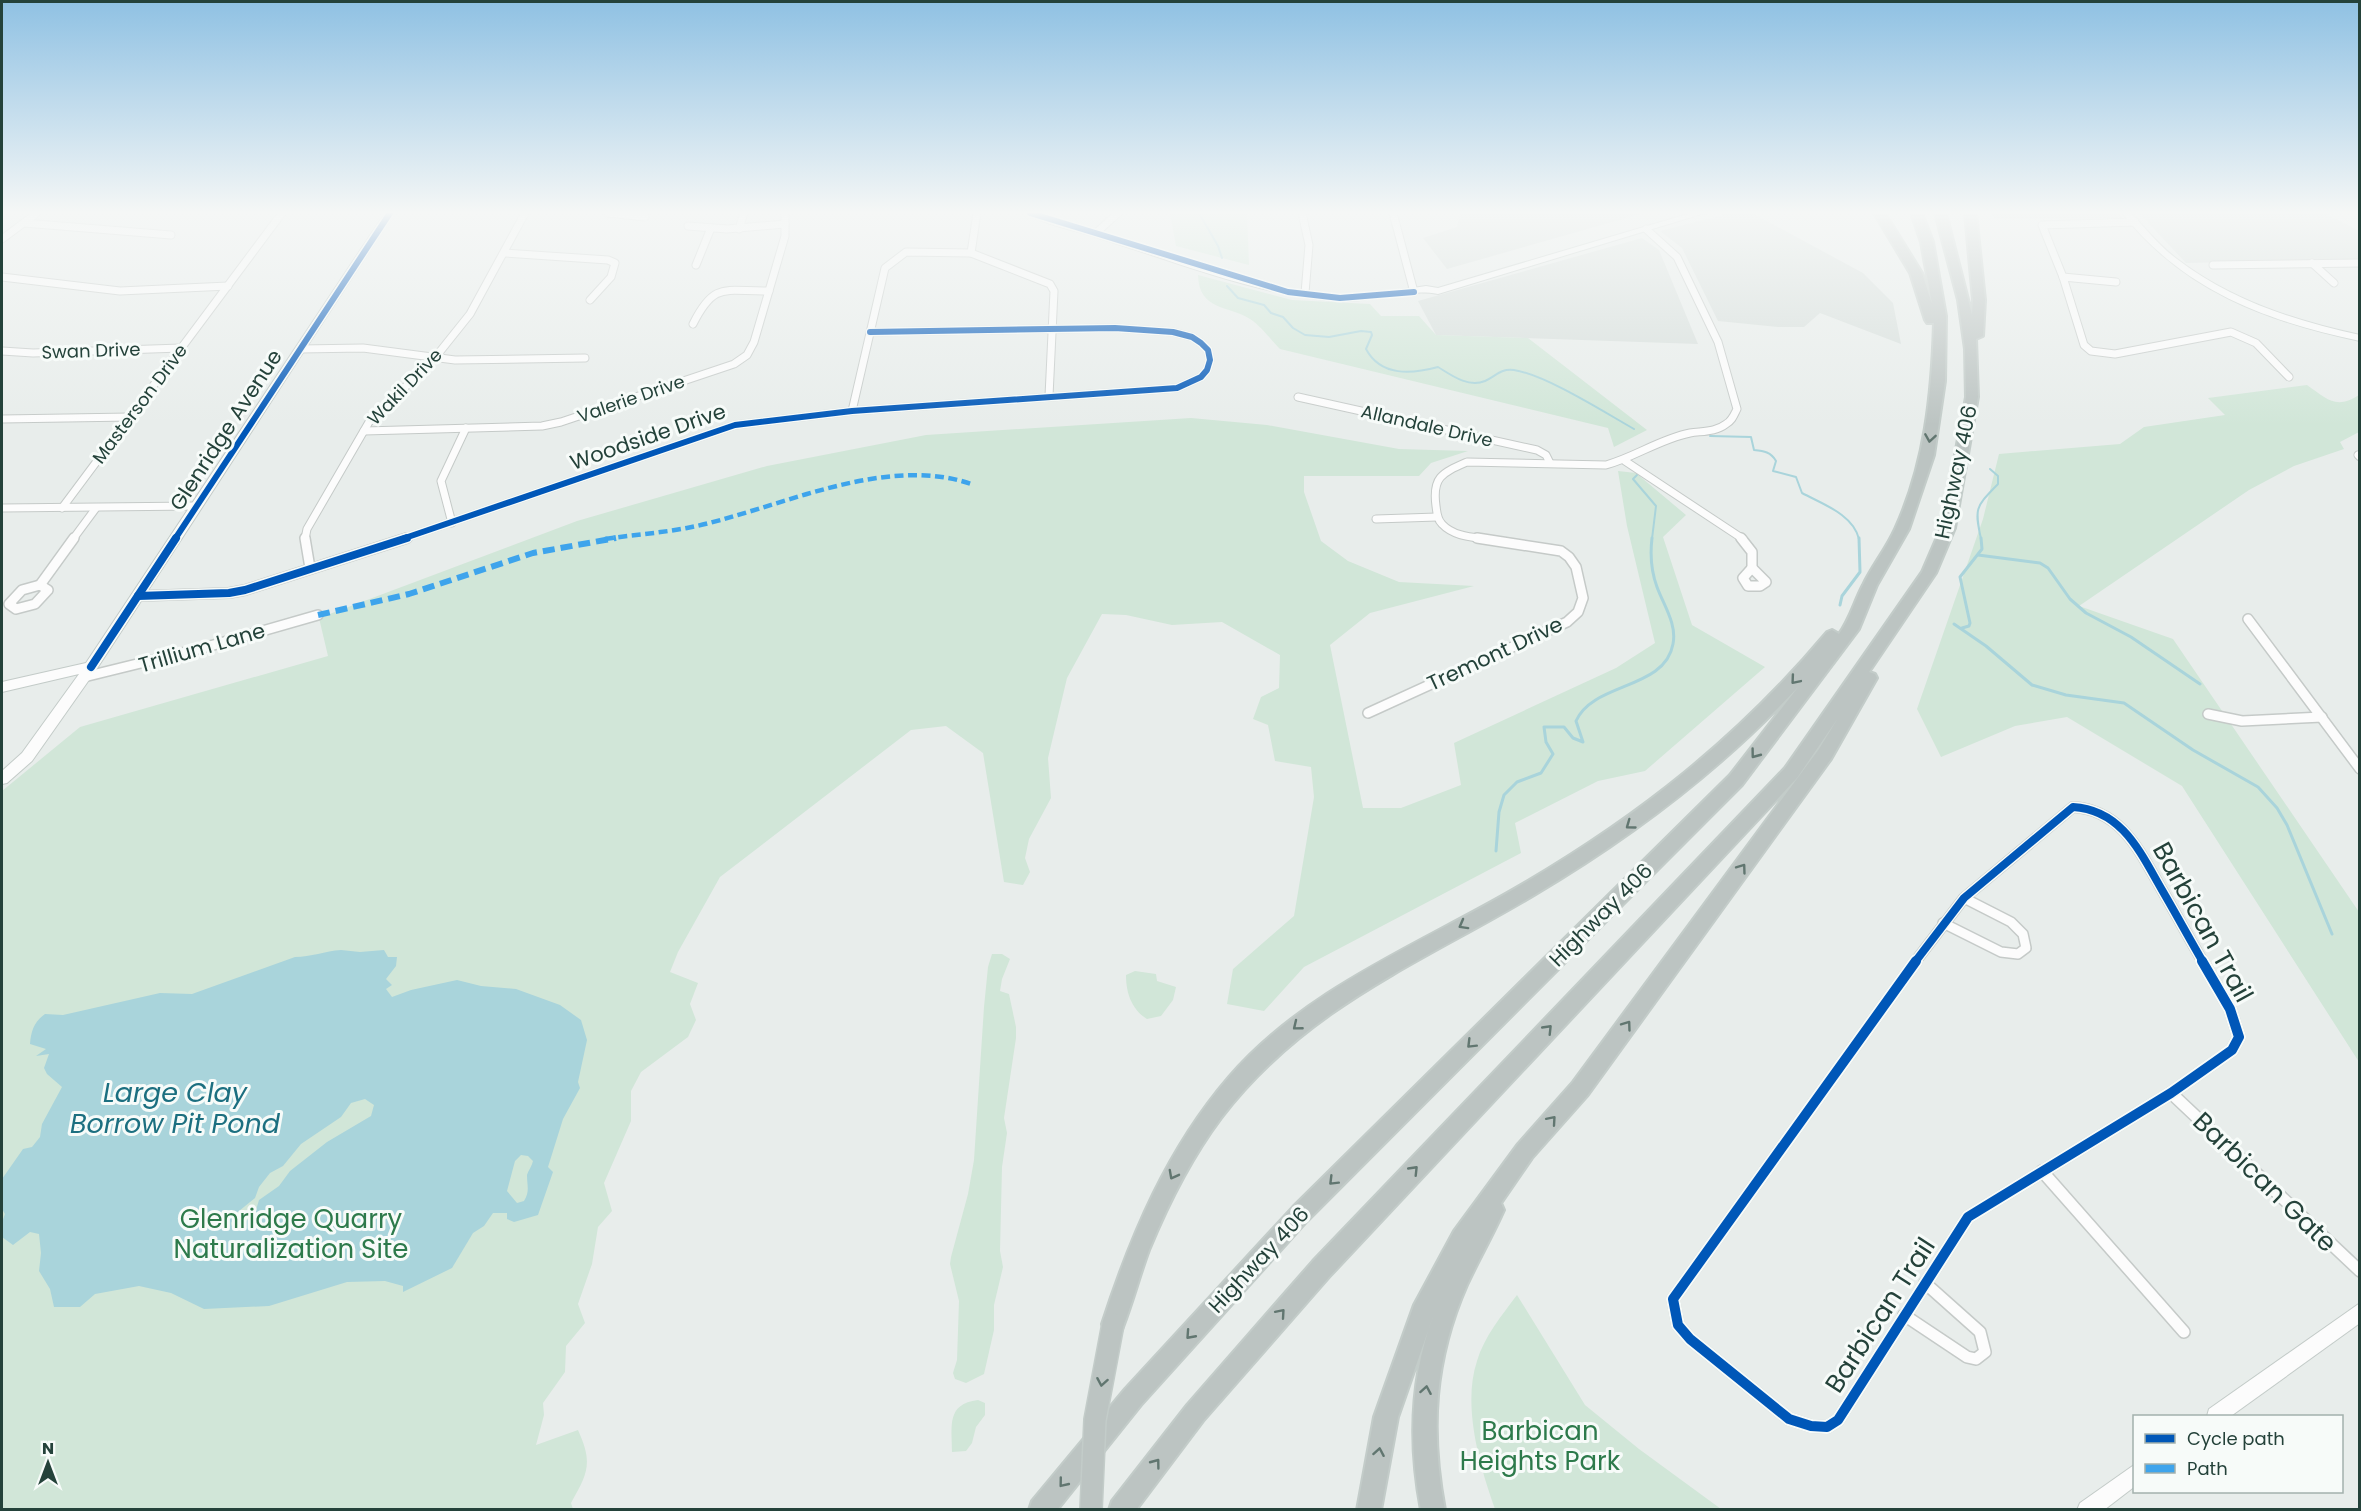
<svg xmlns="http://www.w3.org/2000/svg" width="2361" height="1511" font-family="Poppins,sans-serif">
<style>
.built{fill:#d6dedb}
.green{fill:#d1e6d8}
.water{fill:#a9d4db;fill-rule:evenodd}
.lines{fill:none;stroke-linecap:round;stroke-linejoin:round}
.stream-far1{stroke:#a9d4db;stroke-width:2}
.stream{stroke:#a9d4db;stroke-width:3}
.street-far2-casing{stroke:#c5cac8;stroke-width:9}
.street-far1-casing{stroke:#c5cac8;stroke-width:12}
.street-casing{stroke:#c5cac8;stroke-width:14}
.secondary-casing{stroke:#c3cbc8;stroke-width:2}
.highway-casing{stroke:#c3ccc9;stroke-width:4}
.street-far2{stroke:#fcfcfc;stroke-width:7}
.street-far1{stroke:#fcfcfc;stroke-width:9}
.street{stroke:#fcfcfc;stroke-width:11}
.secondary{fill:#fcfcfc;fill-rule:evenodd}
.highway{fill:#bcc4c2;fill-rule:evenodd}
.highway-bridge-casing{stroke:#c3ccc9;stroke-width:24;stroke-linecap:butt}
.highway-bridge{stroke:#bcc4c2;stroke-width:21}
.quiet-far1{stroke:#3ea4ec;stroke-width:4.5;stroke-dasharray:9 4.5;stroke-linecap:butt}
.quiet{stroke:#3ea4ec;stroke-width:6;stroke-dasharray:12 6;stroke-linecap:butt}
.cycleway-far2-casing{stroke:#f7fbf9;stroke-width:9}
.cycleway-far1-casing{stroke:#f7fbf9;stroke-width:11}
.cycleway-casing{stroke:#f7fbf9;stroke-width:14}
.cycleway-far2{stroke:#0057b8;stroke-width:6}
.cycleway-far1{stroke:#0057b8;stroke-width:8}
.cycleway{stroke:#0057b8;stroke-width:10}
.oneway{stroke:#617670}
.labels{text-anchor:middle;stroke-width:6;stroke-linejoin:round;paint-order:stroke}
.far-street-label{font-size:18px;fill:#24423a;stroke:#f7fbf9}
.street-label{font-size:21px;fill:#24423a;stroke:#f7fbf9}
.near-street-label{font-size:26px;fill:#24423a;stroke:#f7fbf9}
.near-park-label{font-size:26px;fill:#2d7a4b;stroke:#f7fbf9}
.near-water-label{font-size:27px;font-style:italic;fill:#1c6f80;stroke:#f7fbf9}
</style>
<rect width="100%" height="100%" fill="#e8edeb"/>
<g class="built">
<polygon points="1460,213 1644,213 1447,269 1423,238 1457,227"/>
<polygon points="1730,213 1752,213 1863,273 1893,303 1901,344 1820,313 1804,327 1778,327 1718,321 1682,248 1660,231"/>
<polygon points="1992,213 2118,213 2122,218 1994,218"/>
<polygon points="2139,213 2325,213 2359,231 2359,259 2186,263"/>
<polygon points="1642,238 1659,250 1698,344 1436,335 1418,301"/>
</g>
<g class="green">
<polygon points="1170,213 1247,213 1249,265 1176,246"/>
<path d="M1198 275 1292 300 1370 304 1381 316H1419L1436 335 1528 338 1647 430 1614 447 1608 428 1280 349C1271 340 1261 326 1250 319 1228 305 1199 311 1198 275Z"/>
<path d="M2307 385C2327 399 2336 410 2359 395V432L2340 442 2344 449 2294 466 2249 490 2079 606 2173 639 2359 912V1062L2182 786 2067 717 2015 726 1941 757 1917 709 1983 519 1999 454 2120 444 2144 427 2225 415 2208 398Z"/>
<path d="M1191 418 1267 425 1399 449 1468 451 1431 463 1419 476H1304V492L1321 541 1348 561 1399 582 1474 586 1370 613 1330 645 1363 808H1401L1461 785 1454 743 1616 668 1655 643 1627 526 1618 471 1636 473 1686 515 1663 537 1692 625 1765 667 1645 771 1598 781 1515 823 1521 853 1304 967 1264 1011 1227 1004 1233 969 1294 916 1314 797 1311 767 1275 761 1268 725 1253 719 1261 697 1279 688 1280 655 1222 622 1172 625 1126 615 1102 614 1067 678 1048 758 1051 798 1029 839 1025 858 1030 872 1023 885 1004 882 983 753 946 726 911 730 720 877 678 952 670 972 698 983 690 1004 696 1020 688 1037 641 1072 631 1091V1121L604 1183 612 1211 598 1227 592 1264 578 1304 585 1323 566 1346 565 1372 543 1403 544 1415 536 1445 578 1430C593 1463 588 1473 571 1503L573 1509H2V791L80 727 328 656 319 618 577 521 767 466 926 435Z"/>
<polygon points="992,954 1002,954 1010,959 1002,979 1000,991 1009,994 1016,1027 1016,1038 1004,1118 1007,1133 1002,1167 1000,1251 1003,1267 994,1305 994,1330 984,1374 966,1383 955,1379 953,1373 957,1360 959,1301 950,1264 951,1257 968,1194 974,1160 984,1007 988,967"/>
<path d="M1135 971 1156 974 1157 981 1176 987 1173 1000 1161 1016 1147 1019C1131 1009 1126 992 1126 975Z"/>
<path d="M1517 1295 1585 1405 1639 1449 1721 1509H1495C1480 1467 1462 1406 1477 1361 1484 1337 1502 1315 1517 1295Z"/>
<path d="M978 1400 985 1403V1415L976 1427 972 1443 966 1451 952 1452C952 1426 946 1404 978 1400Z"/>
</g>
<path class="water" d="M341 950 360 952 384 950 388 957H397L396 966 386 979 392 985 386 989 392 997 411 990 457 980 481 986 516 989 560 1005 581 1020 587 1040 578 1082 580 1088 563 1119 548 1167 553 1172 538 1215 514 1222 507 1219V1213H493L484 1226 473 1233 452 1268 403 1292V1286L385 1281 347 1282 269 1306 204 1309 171 1293 139 1286 95 1294 80 1307H54L50 1289 39 1271 41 1253 39 1234 30 1232 13 1245 2 1237V1222L5 1214 2 1209V1179L23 1149 32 1147 40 1137 42 1124 62 1087 47 1074 44 1068 49 1054 36 1056 46 1049 30 1044C31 1031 34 1022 45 1014L63 1015 160 993 192 994 295 957C311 957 325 951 341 950ZM365 1099 374 1105 371 1116 327 1142 290 1171 279 1186 259 1200 256 1210 242 1226 232 1227 231 1223 239 1211 255 1198 259 1187 270 1173 283 1166 301 1144 341 1117 351 1103ZM521 1155 528 1156 533 1161C532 1166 528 1171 527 1175 527 1186 530 1191 524 1201L517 1203 507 1191 515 1161Z"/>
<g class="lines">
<g class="stream-far1">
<polyline points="1199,213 1218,246 1222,258"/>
<path d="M1227 286 1238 298 1264 305 1271 313 1283 317 1293 328 1305 335 1329 337 1361 331 1371 332 1372 335 1366 349C1381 377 1412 374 1438 367 1451 375 1468 388 1485 381 1496 376 1501 368 1514 370 1546 375 1604 412 1634 429"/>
<path d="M1710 436 1751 437 1754 450C1764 451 1771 452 1776 461L1773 471 1796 477 1802 493C1822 504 1853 514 1859 539"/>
<polyline points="1637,475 1633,479 1656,506 1652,539"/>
<path d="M1981 539C1974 507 1976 507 1998 484V476L1990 469"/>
</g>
<g class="stream">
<polyline points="1978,555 2040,563 2048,568 2070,599 2086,613 2131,637 2200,684"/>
<polyline points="1840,605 1842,596 1860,572 1859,538"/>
<polyline points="1954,624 1986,646 2032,685 2066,695 2124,703 2193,750 2258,787 2277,808 2287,825 2332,934"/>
<polyline points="1962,628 1969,626 1970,623 1960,577 1982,549 1981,538"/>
<path d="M1496 851 1499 812 1504 795 1517 782 1541 773 1553 754 1546 742 1544 727H1564L1573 738 1583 742 1576 721C1593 682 1665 690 1673 644 1677 624 1664 606 1657 587 1651 571 1650 555 1652 538"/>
</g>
<g class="street-far2-casing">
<g id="street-far2">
<polyline points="608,213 645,217"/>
<polyline points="1302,213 1309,245 1305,293"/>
<polyline points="1393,213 1414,292"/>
<polyline points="2135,222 2042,225 2063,277 2084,345 2091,351 2115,354 2231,332 2256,343 2289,377"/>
<polyline points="24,223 171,235"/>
<polyline points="688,226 727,229 785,224"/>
<polyline points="739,229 744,213"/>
<polyline points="1096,233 1118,213"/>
<polyline points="2,239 37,213"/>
<polyline points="505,253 608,260 615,263 611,277 590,300"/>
<polyline points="971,253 977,213"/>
<polyline points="2312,263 2334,283"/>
<polyline points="696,265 711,228"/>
<polyline points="2213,265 2360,263"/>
<polyline points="2,277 120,291 228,286"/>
<polyline points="2063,277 2116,282"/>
<path d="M693 324C715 280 726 292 769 291"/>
<polyline points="301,349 363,348 455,360 585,358"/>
<polyline points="2,351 33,353 181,348"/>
<polyline points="1298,397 1537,450 1546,455 1550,463"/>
<polyline points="852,411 885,268 906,252 971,253 1050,284 1054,291 1049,396"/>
<polyline points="2,419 130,417"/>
<polyline points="364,431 542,426 561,422 734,364 747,355 754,342 785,236 785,213"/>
<polyline points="2358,455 2360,457"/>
<polyline points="1625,461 1743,539"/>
<polyline points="2,508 196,506"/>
<polyline points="62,508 282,213"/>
<polyline points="1376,519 1437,517"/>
<polyline points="452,523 441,481 466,428"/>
<polyline points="73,539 96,508"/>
<polyline points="305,539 307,529 369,422 434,359 470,314 525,213"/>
<polyline points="402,539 735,425 852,411 1177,388 1201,377 1207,370 1210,360 1208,350 1201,343 1192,337 1173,332 1115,328 870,332"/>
<path d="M1486 539C1471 537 1453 536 1442 524 1437 519 1437 513 1436 506 1432 477 1442 473 1467 462L1606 465C1635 457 1660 439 1690 433 1702 431 1716 432 1726 424 1732 421 1734 415 1737 409L1718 342 1677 257 1646 229"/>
</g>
</g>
<g class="street-far1-casing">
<g id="street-far1">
<polyline points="305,538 310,568"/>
<polyline points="1741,538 1752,552 1752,568"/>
<polygon points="1752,568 1766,582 1760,586 1748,586 1743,578"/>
<polygon points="40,585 48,590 35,604 16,609 9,604 22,590"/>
<polyline points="40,585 74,538"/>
<polyline points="138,596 229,593 245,590 407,538"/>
<polyline points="2248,619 2360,769"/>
<polyline points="84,677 210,646 318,615"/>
<polyline points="1368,713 1567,622 1578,612 1583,598 1576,567 1569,557 1561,551 1477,538"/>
<polyline points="2208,714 2242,721 2322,717"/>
<polyline points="1943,923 2001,952 2018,954 2026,948 2023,934 2011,922 1964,898"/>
<path d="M1915 962 1964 898 2073 807C2122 810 2140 852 2162 890 2176 914 2189 938 2203 962"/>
</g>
</g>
<g class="street-casing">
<g id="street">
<polyline points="1916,961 1673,1299 1678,1325 1690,1339 1789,1419 1811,1426 1827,1427 1838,1420 1968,1217 2171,1093 2232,1050 2239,1037 2230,1009 2202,961"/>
<polyline points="2171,1093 2360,1271"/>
<polyline points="2042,1171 2184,1332"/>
<polyline points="1904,1315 1967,1357 1976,1359 1985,1352 1980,1332 1925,1283"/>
</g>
</g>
<g class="secondary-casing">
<g id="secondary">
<polygon points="385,213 394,213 96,670 32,761 7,783 2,784 2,771 22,753 79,674 2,692 2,682 86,663"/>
<path d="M1026 213H1039L1288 289 1340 295 1380 293 1426 286 1438 288 1691 213H1705L1438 294C1406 288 1371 303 1338 301 1256 295 1177 262 1099 238 1081 232 1039 223 1026 213Z"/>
<path d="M2122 213H2131C2146 229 2159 246 2177 259 2230 300 2295 321 2360 335V341C2265 321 2183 290 2122 213Z"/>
<polygon points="2360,1303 2360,1323 2231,1416 2207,1416 2209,1409"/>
<polygon points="2134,1465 2134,1487 2104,1510 2077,1510 2080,1503"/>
</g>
</g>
<g class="highway-casing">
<g id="highway">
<path d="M1874 213H1885L1922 273 1932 304 1921 242 1911 213H1922L1933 242 1946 316 1945 381 1934 455 1909 529 1877 585 1859 629 1742 785 1307 1221 1141 1405 1057 1510H1029L1032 1501 1125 1389 1293 1207 1730 775 1799 686C1721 770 1632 837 1534 895 1418 964 1306 1007 1221 1118 1191 1158 1168 1204 1149 1250 1139 1277 1132 1305 1121 1332L1113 1335 1105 1332 1102 1324C1131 1235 1167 1149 1229 1077 1307 987 1421 944 1521 885 1639 816 1739 737 1827 632L1832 630 1839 634C1850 619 1854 602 1863 585 1872 566 1886 549 1895 529 1925 464 1932 393 1934 323H1927L1925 320 1910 273Z"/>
<path d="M1935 213H1946L1972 315 1973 300 1965 213H1976L1985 300 1983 336 1976 339 1978 397 1955 528 1936 573 1869 672 1875 674 1877 678 1831 759 1587 1096 1532 1158 1501 1203 1504 1210C1493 1235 1479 1259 1467 1285 1434 1360 1430 1430 1445 1510H1421C1408 1442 1410 1376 1435 1311L1398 1417 1381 1510H1357L1374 1417 1414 1305 1454 1231 1518 1144 1573 1082 1819 749 1838 718 1797 778 1329 1277 1203 1421 1136 1510H1109L1112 1501 1187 1405 1313 1261 1785 768 1922 572 1941 528 1966 397 1965 349 1958 300Z"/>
</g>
</g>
<use href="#street-far2" class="street-far2"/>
<use href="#street-far1" class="street-far1"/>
<use href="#street" class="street"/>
<use href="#secondary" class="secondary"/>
<use href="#highway" class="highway"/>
<g class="highway-bridge-casing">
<polyline id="highway-bridge" points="1091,1510 1095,1420 1113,1324"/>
</g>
<use href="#highway-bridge" class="highway-bridge"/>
<path class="quiet-far1" d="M605 539C632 535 660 533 687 528 775 511 884 452 974 485"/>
<polyline class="quiet" points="318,615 409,594 533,553 616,538"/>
<g class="cycleway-far2-casing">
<g id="cycleway-far2">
<polyline points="1030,213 1288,292 1340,298 1414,292"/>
<polyline points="175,539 390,213"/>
<polyline points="402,539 735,425 852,411 1177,388 1201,377 1207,370 1210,360 1208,350 1201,343 1192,337 1173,332 1115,328 870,332"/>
</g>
</g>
<g class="cycleway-far1-casing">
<g id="cycleway-far1">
<polyline points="138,596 229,593 245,590 407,538"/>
<polyline points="91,667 176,538"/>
<path d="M1915 962 1964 898 2073 807C2122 810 2140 852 2162 890 2176 914 2189 938 2203 962"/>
</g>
</g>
<g class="cycleway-casing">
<polyline id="cycleway" points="1916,961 1673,1299 1678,1325 1690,1339 1789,1419 1811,1426 1827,1427 1838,1420 1968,1217 2171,1093 2232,1050 2239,1037 2230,1009 2202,961"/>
</g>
<use href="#cycleway-far2" class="cycleway-far2"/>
<use href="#cycleway-far1" class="cycleway-far1"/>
<use href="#cycleway" class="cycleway"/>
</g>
<defs><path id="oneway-chevron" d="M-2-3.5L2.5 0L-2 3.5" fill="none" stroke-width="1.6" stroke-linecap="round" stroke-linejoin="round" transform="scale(1.5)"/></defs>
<g class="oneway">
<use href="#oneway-chevron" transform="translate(1930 438) rotate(99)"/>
<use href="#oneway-chevron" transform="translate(1795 680) rotate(130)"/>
<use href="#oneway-chevron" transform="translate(1755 754) rotate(127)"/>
<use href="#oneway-chevron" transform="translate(1630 825) rotate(144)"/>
<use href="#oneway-chevron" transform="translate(1742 868) rotate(-54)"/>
<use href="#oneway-chevron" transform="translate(1463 925) rotate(151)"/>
<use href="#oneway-chevron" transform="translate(1627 1025) rotate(-54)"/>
<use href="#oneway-chevron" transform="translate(1297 1026) rotate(141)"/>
<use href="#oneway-chevron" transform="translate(1548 1029) rotate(-46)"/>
<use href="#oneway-chevron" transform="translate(1471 1044) rotate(135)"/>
<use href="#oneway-chevron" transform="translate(1552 1120) rotate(-49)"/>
<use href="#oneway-chevron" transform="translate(1414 1170) rotate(-46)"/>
<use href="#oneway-chevron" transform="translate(1173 1175) rotate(118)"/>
<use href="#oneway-chevron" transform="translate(1333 1181) rotate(135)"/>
<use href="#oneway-chevron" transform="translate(1281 1313) rotate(-49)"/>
<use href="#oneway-chevron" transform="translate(1190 1335) rotate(132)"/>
<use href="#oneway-chevron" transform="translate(1102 1382) rotate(100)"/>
<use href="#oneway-chevron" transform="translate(1426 1390) rotate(-80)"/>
<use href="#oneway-chevron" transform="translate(1379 1452) rotate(-80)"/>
<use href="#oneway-chevron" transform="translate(1156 1463) rotate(-53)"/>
<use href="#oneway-chevron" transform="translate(1063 1483) rotate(129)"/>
</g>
<linearGradient id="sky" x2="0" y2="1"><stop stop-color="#8fc1e3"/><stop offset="0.5" stop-color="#f5f7f6"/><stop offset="1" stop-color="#f5f7f6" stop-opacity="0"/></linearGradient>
<rect width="2361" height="425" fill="url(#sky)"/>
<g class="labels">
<g class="far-street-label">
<text transform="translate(91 351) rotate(-2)" y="6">Swan Drive</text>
<text transform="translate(405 387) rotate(-46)" y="6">Wakil Drive</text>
<text transform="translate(631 399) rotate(-19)" y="6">Valerie Drive</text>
<text transform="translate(140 404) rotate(-53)" y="6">Masterson Drive</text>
<text transform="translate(1427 426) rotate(13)" y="6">Allandale Drive</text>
</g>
<g class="street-label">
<text transform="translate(226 430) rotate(-57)" y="7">Glenridge Avenue</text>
<text transform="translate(648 437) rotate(-19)" y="7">Woodside Drive</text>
<text transform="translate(1956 472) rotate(-78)" y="7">Highway 406</text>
<text transform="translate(202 648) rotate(-16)" y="7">Trillium Lane</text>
<text transform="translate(1495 654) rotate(-25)" y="7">Tremont Drive</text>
<text transform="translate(1601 915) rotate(-45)" y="7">Highway 406</text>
<text transform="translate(1259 1260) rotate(-47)" y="7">Highway 406</text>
</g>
<g class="near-street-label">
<text transform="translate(2203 922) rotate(61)" y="9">Barbican Trail</text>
<text transform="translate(2265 1182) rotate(44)" y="9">Barbican Gate</text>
<text transform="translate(1880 1315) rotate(-57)" y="9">Barbican Trail</text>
</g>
<g class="near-park-label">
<text x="291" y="1228">Glenridge Quarry<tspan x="291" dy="30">Naturalization Site</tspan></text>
<text x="1540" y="1440">Barbican<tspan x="1540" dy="30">Heights Park</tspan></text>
</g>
<g class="near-water-label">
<text x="175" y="1102">Large Clay<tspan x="175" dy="31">Borrow Pit Pond</tspan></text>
</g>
</g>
<rect width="2361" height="1511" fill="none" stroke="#24423a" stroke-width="6"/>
<rect x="2133" y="1415" width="210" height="78" fill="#f7fbf9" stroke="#a3b1ad" stroke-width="1.5"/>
<rect x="2145" y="1434" width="30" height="9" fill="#0057b8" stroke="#a3b1ad" stroke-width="1.5"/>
<text x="2187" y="1445" font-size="18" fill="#24423a">Cycle path</text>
<rect x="2145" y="1464" width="30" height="9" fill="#3ea4ec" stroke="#a3b1ad" stroke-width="1.5"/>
<text x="2187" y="1475" font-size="18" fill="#24423a">Path</text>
<g transform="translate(48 1463)" stroke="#f7fbf9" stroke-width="4.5" paint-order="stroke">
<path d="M0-4.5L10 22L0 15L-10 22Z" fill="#24423a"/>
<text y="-9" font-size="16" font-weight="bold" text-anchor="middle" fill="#24423a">N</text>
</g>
</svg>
